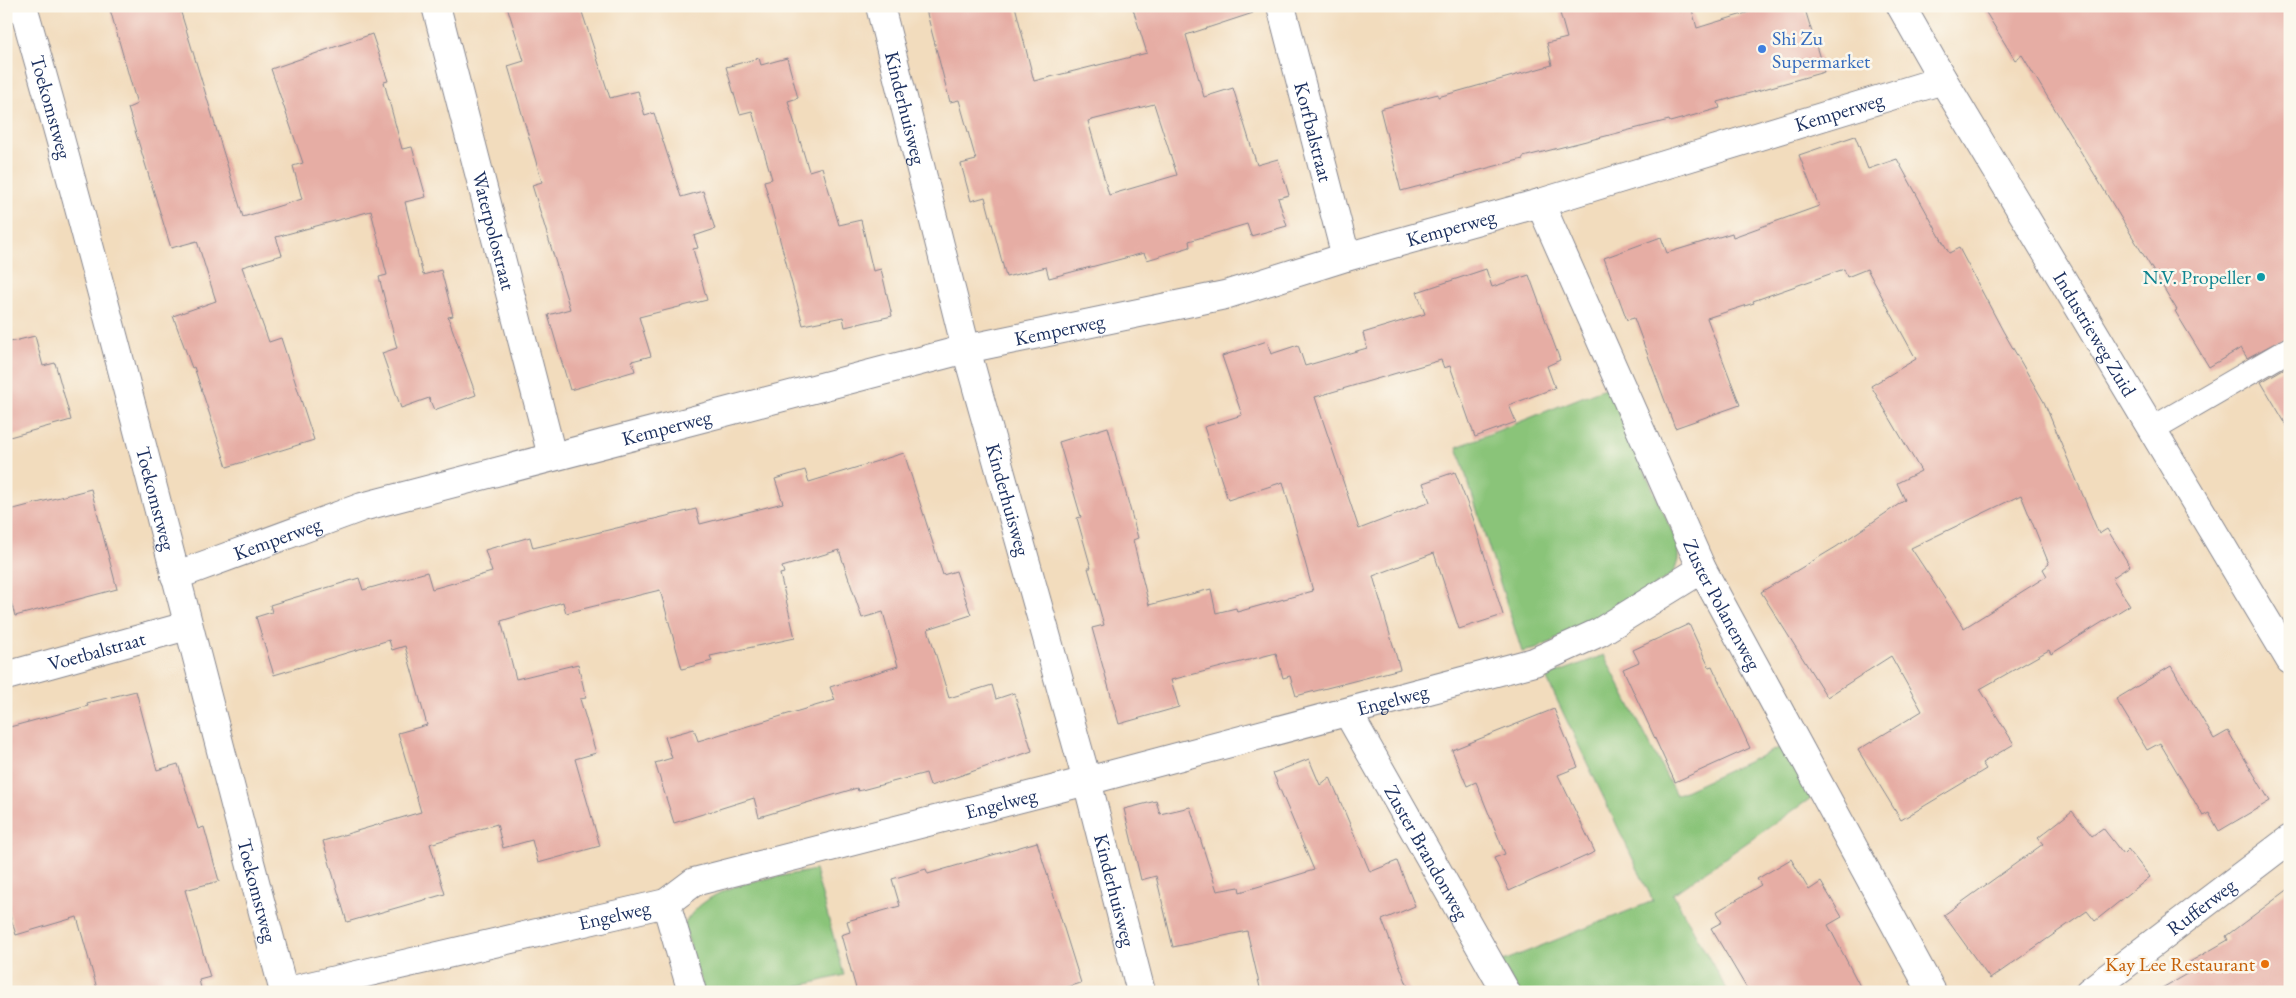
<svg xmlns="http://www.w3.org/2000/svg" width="2296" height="998" font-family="'EB Garamond',serif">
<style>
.green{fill:#8ac479;stroke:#527a6c}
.building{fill:#e6ada4;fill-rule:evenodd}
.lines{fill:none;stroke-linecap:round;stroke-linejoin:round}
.lane-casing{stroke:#86868e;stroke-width:26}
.street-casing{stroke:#86868e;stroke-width:30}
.lane{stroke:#fff;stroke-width:24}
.street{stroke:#fff;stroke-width:28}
.shop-dot{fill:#3f7fe0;stroke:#fbf7ec;stroke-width:2}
.culture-dot{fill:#0f9aa8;stroke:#fbf7ec;stroke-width:2}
.food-dot{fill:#e8710a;stroke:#fbf7ec;stroke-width:2}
.labels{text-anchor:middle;stroke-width:5;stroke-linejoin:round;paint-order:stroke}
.shop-label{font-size:20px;fill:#366cbe;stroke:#fbf7ec;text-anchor:start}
.street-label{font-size:20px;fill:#1b2f5e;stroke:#fbf7ec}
.culture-label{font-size:20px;fill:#0d838f;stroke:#fbf7ec;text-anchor:end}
.food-label{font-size:20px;fill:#c56008;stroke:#fbf7ec;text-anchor:end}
</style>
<rect width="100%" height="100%" fill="#fbf7ec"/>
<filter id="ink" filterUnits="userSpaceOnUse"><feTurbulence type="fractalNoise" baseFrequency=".02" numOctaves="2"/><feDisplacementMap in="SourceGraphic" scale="10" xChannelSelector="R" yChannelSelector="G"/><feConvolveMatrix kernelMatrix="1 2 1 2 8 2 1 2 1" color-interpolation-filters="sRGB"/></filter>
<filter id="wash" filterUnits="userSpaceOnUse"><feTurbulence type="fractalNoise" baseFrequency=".0096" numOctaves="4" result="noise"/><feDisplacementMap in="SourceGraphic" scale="20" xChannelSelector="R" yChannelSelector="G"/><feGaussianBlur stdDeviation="1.12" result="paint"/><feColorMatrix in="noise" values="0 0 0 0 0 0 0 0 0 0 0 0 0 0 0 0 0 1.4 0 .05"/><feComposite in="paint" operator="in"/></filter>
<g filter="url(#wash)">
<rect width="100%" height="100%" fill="#f2dcbd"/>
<g class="green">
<polygon points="1607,387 1678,545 1678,560 1674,573 1619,609 1536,649 1522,652 1457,447"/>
<polygon points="1604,655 1676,795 1787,744 1814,796 1673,894 1728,992 1518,992 1501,962 1653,901 1546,677"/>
<path d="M815 870 844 975 776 992H704L684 925C708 881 772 879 815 870Z"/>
</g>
<g id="blocks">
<g class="building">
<polygon points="109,6 179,6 243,217 302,199 293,166 303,163 271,69 372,34 388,81 384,82 402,149 412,147 426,197 405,202 423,275 441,270 453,316 448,317 476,395 434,410 429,398 401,408 382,353 397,348 379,277 387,275 371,211 276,237 282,255 242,267 269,342 281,338 314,440 227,467 194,367 192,368 173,316 216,301 197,241 171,248 128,108 137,104"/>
<polygon points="507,6 580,6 610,98 638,91 645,116 654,113 681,197 703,191 715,229 694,236 698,248 693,249 707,300 639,317 651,356 632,361 635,371 570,390 548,315 570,309 532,185 542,182 508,66 524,61"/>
<path d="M925 6H1015L1034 81 1147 53 1132 6H1252L1253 13 1186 35 1204 97 1233 88 1257 165 1278 159 1289 195 1278 198 1287 226 1251 236 1247 224 1189 241 1190 247 1147 260 1144 253 1049 278 1046 267 1006 277 985 197 971 201 961 164 976 160 959 100 950 102ZM1154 104 1177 175 1109 195 1088 121Z"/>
<polygon points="1558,6 1691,6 1697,28 1769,6 1804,6 1824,72 1718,102 1720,108 1670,122 1669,120 1523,157 1523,159 1503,164 1401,191 1380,109 1438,94 1438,97 1552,65 1547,43 1567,38"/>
<polygon points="1982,6 2290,6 2290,335 2247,358 2241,348 2209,367 2175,311 2177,310 2022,55 2015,60"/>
<polygon points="759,58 761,65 787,58 798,98 788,101 809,171 822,167 839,225 861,220 873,271 881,269 892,316 845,327 843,317 803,325 764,181 772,179 752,111 740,114 726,67"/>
<path d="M1855 136 1868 169 1897 159 1949 253 1959 248 2003 331 2044 402 2099 534 2107 529 2130 566 2112 578 2130 605 2051 654 2049 650 1980 689 2014 744 1982 763 1986 769 1901 820 1858 750 1922 711 1891 656 1827 697 1761 592 1836 547 1905 500 1897 483 1921 471 1871 386 1916 359 1867 269 1847 277 1844 269 1753 301 1754 303 1707 318 1740 405 1675 428 1634 318 1627 320 1604 258 1661 237 1667 253 1732 233 1733 237 1819 206 1799 155ZM2021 495 2049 564 2043 569 2047 576 1964 628 1911 548Z"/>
<polygon points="1486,269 1492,287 1529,275 1560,360 1547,366 1555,388 1509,405 1516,422 1475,437 1450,366 1444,368 1441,360 1315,397 1359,529 1430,502 1423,483 1455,472 1473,518 1503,615 1459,629 1434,553 1373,576 1400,669 1296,696 1290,676 1283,678 1276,653 1171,680 1179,707 1119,724 1092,628 1104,625 1088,568 1091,568 1077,518 1081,517 1059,442 1108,427 1138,538 1133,540 1149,605 1211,589 1216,613 1236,608 1237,612 1313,591 1283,482 1228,500 1204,427 1242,415 1222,356 1267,341 1271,354 1298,345 1305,366 1367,348 1363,333 1425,314 1417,292"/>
<polygon points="35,336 43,366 55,363 71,420 6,438 6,343"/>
<polygon points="2290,365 2290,431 2261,382"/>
<polygon points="904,453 943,575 956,571 971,615 928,629 949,698 992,685 996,699 1014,693 1032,751 930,786 926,773 858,791 857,788 759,817 754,798 674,823 655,763 672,758 665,737 694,729 698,741 835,700 830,687 898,666 883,612 862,618 839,550 782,567 784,573 780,574 795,638 710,656 712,661 682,669 660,590 566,613 563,602 501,621 516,679 578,664 586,698 580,699 596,753 575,759 600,846 538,863 532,840 503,848 497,824 430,844 445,894 347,922 323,841 421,812 398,733 427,725 405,646 392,650 389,640 274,675 256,617 272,612 270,605 359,578 363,590 427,572 432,589 492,572 485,550 530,537 533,548 696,509 700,524 783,503 775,479 805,470 809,482"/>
<polygon points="91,489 117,589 15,616 6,584 6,511"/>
<polygon points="1689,624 1709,667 1712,666 1750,748 1675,782 1623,669 1639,662 1633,650"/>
<polygon points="2171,666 2214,739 2228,731 2270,801 2219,831 2209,813 2203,816 2160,743 2147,750 2116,699"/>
<polygon points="136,691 157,770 178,764 198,829 204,827 219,881 185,890 210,977 199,980 202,992 98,992 77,917 16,935 6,902 6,728 88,706 87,703"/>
<polygon points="1554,709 1578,767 1558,775 1595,852 1509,891 1494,858 1505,854 1476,782 1467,786 1452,750"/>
<polygon points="1309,759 1320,785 1330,777 1370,872 1397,861 1415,906 1382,920 1410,992 1261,992 1247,931 1173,947 1156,876 1141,880 1124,809 1156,801 1160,814 1190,807 1217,891 1239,887 1240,892 1314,870 1273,773"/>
<polygon points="2072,811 2092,836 2103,828 2123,854 2128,849 2150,877 2095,921 2087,911 1990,979 1944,915 2043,844 2038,838"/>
<polygon points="1037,842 1081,983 1051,992 857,992 841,935 850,932 847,921 900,906 892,879 926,869 928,874"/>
<polygon points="1791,859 1809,890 1821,882 1842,917 1828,925 1863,992 1749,992 1711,928 1722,922 1716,912 1761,885 1757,879"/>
<polygon points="2290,888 2290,992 2155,992 2192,971 2188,963 2228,940 2226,936"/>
</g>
</g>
</g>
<g filter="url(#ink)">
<use href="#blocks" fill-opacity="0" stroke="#86868e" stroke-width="1"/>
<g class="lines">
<g class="lane-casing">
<polyline id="lane" points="2152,429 2290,349"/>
</g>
<g class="street-casing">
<g id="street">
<path id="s1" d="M23 6C116 333 197 663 284 992"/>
<path id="s2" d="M436 6 552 456"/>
<path id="s3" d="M880 6 966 349 1087 781 1141 992"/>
<path id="s4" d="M1281 6 1346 257"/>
<path id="s5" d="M1901 6 1943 80 2290 660"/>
<path id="s6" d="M1540 203 1702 569 1932 992"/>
<path id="s7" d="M175 576 362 507 966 349 1225 295 1346 257 1540 203 1943 80"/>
<path id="s8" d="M6 676 187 626"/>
<path id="s9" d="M1348 713 1506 992"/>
<polyline points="666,903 692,992"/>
<path id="s10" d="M284 992 666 903 694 882 1087 781 1534 662 1600 632 1702 569"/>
<path id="s11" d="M2089 992 2290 839"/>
</g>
</g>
<use href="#lane" class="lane"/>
<use href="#street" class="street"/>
</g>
</g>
<circle class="shop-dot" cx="1762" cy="49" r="5"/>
<circle class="culture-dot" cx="2261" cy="277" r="5"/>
<circle class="food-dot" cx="2265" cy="964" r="5"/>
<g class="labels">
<g class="shop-label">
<text x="1772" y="45">Shi Zu<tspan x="1772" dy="23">Supermarket</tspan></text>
</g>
<g class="street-label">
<text dy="7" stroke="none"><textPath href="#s1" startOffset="105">Toekomstweg</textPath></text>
<text dy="7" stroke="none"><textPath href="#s3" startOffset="105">Kinderhuisweg</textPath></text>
<text dy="7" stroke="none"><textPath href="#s7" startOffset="1729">Kemperweg</textPath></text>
<text dy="7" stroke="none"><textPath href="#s4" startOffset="130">Korfbalstraat</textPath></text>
<text dy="7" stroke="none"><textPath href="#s7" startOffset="1324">Kemperweg</textPath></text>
<text dy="7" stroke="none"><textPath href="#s2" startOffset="232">Waterpolostraat</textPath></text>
<text dy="7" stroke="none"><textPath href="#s7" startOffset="919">Kemperweg</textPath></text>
<text dy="7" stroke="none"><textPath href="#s5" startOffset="381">Industrieweg Zuid</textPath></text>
<text dy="7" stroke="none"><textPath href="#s7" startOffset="514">Kemperweg</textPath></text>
<text dy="7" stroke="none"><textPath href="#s1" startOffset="510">Toekomstweg</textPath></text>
<text dy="7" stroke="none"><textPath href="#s3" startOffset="510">Kinderhuisweg</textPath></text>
<text dy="7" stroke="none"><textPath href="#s7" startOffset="109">Kemperweg</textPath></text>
<text dy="7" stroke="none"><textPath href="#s6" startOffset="441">Zuster Polanenweg</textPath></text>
<text dy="7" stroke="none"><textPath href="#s8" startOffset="94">Voetbalstraat</textPath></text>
<text dy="7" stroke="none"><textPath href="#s10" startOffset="1149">Engelweg</textPath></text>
<text dy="7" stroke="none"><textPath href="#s10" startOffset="744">Engelweg</textPath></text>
<text dy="7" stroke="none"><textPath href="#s9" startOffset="160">Zuster Brandonweg</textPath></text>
<text dy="7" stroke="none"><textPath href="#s3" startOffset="915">Kinderhuisweg</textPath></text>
<text dy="7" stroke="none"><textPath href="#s1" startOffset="915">Toekomstweg</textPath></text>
<text dy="7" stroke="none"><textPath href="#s11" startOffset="141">Rufferweg</textPath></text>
<text dy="7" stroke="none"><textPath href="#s10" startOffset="339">Engelweg</textPath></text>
</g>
<g class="culture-label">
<text x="2251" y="284">N.V. Propeller</text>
</g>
<g class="food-label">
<text x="2255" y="971">Kay Lee Restaurant</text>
</g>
</g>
<rect width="2296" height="998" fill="none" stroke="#fbf7ec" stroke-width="25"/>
</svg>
